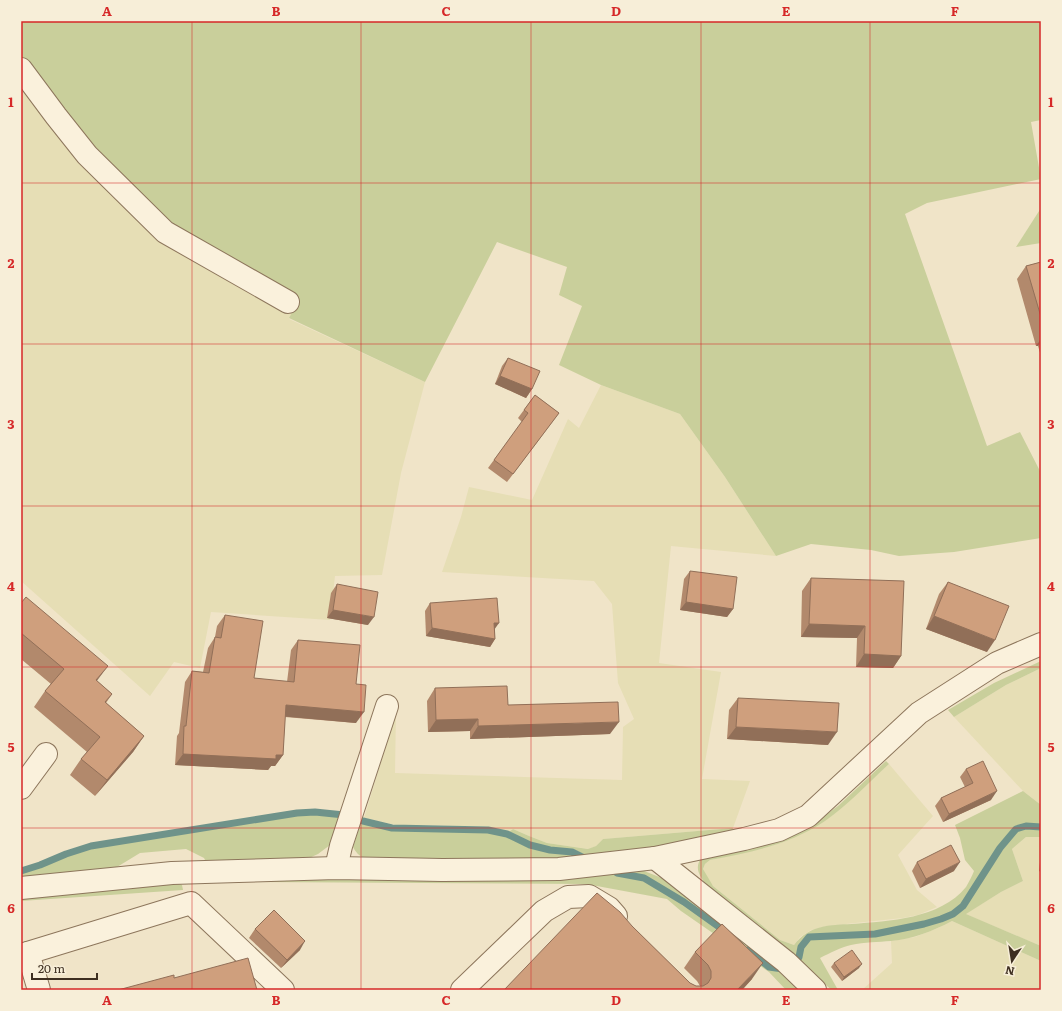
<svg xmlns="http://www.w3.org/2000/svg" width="1062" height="1011" font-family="Literata,serif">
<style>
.farmland{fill:#e6deb5}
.green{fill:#c9cf9b}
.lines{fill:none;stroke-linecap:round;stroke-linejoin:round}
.stream{stroke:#6f938a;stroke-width:7}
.minor-casing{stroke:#8d765c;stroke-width:24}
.minor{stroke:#faf1dc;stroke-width:22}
.wall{fill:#b2896c}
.shaded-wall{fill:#916f58}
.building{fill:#cf9f7d;stroke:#916f58}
.grid{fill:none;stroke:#d62828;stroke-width:1;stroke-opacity:0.55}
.neatline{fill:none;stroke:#d62828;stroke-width:1.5}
.grid-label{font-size:13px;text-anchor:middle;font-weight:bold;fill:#d62828}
</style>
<rect width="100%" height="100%" fill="#f0e4c8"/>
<g class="farmland">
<polygon points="21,77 293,311 289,319 425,382 401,473 382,575 335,576 330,620 211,612 200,668 174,662 150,696 21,581"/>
<polygon points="601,385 680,414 725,477 776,556 671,546 659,663 721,672 702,779 750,781 733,828 603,839 596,846 589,849 547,843 529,836 513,829 509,832 488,827 427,825 405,827 364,818 396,712 395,773 622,780 623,727 634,719 618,683 612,604 594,581 442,572 461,517 469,487 532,500 568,419 579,428"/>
<polygon points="1041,668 1041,805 1023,791 954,717 1006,685"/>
<polygon points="889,764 933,816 898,855 917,890 937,907 918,915 903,918 827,926 811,930 800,937 794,945 780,940 713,886 708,880 703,869 705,864 710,860 761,849 780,843 805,832 833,815"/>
<polygon points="1026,837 1041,837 1041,946 965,914 1001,892 1023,881 1012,849"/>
<polygon points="952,921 1041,961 1041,990 862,990 892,963 891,941 915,937 938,928"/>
</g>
<g class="green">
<polygon points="21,21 1041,21 1041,120 1031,122 1041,179 927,203 905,214 987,446 1020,432 1041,473 1041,538 954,552 899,556 871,550 811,544 776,556 725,477 680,414 601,385 559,365 582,306 559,295 567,267 497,242 425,382 289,318 298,302 169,226 90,146 21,59"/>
<polygon points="1041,208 1041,243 1016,247"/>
<polygon points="1041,661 1041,668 1006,685 954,717 948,710 994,683"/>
<path d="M886 761 889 764C868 783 848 805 825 821 791 844 750 853 710 860L705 864 703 869 713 886 780 940 794 945C809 925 829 925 852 924 889 921 940 919 966 887 969 882 972 876 974 871L965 860 960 838 955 825 1023 791 1041 805V826L1025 824 1015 828 989 862 962 905 952 912 923 923 875 932H850L808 935 800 946 797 957 766 936 706 885C700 876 694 869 701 858L824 816 838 806Z"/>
<polygon points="319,814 331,815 343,819 338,835 330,845 318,854 298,863 207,864 204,858 186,849 140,853 117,867 21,880 21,873 42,867 68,856 92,848 205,829 285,817"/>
<path d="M361 822 390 830 457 829 489 831 506 836 529 847 573 855 587 861 377 860C364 858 359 858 353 847Z"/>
<path d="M1026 827 1041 829V837H1026L1012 849 1023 881 1001 892 966 914 1041 946V961L952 921C933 931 913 939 891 941 878 942 865 942 851 945 841 947 830 953 820 958L838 990H832C825 984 801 966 800 958 800 951 806 944 810 938L875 935 924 926 942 921 954 915 964 908 992 864 1017 831Z"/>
<polygon points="733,828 730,838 598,861 573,849 550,848 531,842 509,832 513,829 529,836 547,843 588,849 596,846 603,839"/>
<polygon points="639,869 677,884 690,892 785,966 809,990 786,990 769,972 681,911 667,899 586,884 239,882 240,877 541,878 612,873 631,877 644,878 683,902 769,967 784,970 769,966 737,939 684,901 644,876 616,872"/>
<polygon points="174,881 182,885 183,890 21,901 21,897"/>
</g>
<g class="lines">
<g class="stream">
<polyline points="363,821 392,828 488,830 507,834 530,845 550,850 572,852 588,860"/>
<polyline points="21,871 40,865 66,854 91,846 297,813 315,812 344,815"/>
<polyline points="617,873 644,878 684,902 726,932"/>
<polyline points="748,950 769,967 783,969"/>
<polyline points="799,957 801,947 809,937 875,934 924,924 941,919 953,914 963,906 1000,848 1016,829 1026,826 1041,827"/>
</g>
<g class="minor-casing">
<g id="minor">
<polyline points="21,69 56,116 87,155 165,232 288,302"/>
<polyline points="21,788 46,754"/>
<polyline points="655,858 786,962 815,990"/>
<polyline points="336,868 341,846 387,706"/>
<polyline points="21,888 172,873 238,871 336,868 442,870 559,869 655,858 744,839 779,830 808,816 919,713 997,663 1041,644"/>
<polyline points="28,953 39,990"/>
<polyline points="21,955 191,903 283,990"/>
<polyline points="462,990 544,911 568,897 589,896 609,908 616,916"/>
</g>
</g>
<use href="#minor" class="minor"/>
</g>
<g class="wall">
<polygon points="1041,262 1041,356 1038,346 1036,346 1017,279 1026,266"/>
<polygon points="508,358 532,389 526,398 495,384 502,366"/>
<polygon points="535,395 559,413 507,482 488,468 522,422 518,418"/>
<polygon points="690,571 733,609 727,617 680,610 684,579"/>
<polygon points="811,578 901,656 893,668 856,667 857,638 801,637 802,591"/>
<polygon points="948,582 987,652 926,629 939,594"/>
<polygon points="337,584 368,625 327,618 331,593"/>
<polygon points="21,603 97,681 112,694 106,703 144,736 133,752 95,796 70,775 81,759 87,752 34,707 45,691 51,684 21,659"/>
<polygon points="430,603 495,629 495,639 490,647 426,636 425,611"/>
<polygon points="225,615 254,678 287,682 291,650 298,640 356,684 356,723 285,717 283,755 275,766 271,766 268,770 175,765 177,736 179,733 185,682 192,671 203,672 208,648 215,637 217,626"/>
<polygon points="435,688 508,705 610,734 470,739 470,731 428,732 427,701"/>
<polygon points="738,698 828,745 727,739 729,710"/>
<polygon points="966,769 991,800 943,822 935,806 941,798 965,787 960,777"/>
<polygon points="1041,854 1041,872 1039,871"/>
<polygon points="917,862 954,871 920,888 912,871"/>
<polygon points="632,926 690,983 696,986 700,986 697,981 684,968 695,952 752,979 742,990 504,990"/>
<polygon points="255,929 300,950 281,968 249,938"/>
<polygon points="834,963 859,968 842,981 831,967"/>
</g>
<g class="shaded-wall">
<polygon points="1041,339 1041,341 1038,346 1036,346"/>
<polygon points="500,376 532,389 526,398 495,384"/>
<polygon points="686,602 733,609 727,617 680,610"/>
<polygon points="333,610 374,617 368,625 327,618"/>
<polygon points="934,616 995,640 987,652 926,629"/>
<polygon points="494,623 499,623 494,630"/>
<polygon points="809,624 865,626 857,638 801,637"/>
<polygon points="432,628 495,639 490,647 426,636"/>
<polygon points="864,654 901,656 893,668 856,667"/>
<polygon points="108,666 96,682 96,680"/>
<polygon points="286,705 364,712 356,723 279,716"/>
<polygon points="478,719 470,731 428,732 436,720"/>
<polygon points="619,722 610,734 470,739 478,726"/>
<polygon points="736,727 837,732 828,745 727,739"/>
<polygon points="144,736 133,752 95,796 107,780"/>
<polygon points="183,754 283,755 275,766 271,766 268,770 175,765"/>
<polygon points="997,791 991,800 943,822 949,814"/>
<polygon points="960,862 954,871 920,888 926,879"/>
<polygon points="305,941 300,950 281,968 287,960"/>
<polygon points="763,963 752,979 742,990 737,990"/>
<polygon points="862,964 859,968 842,981 844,977"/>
</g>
<g class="building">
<polygon points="1041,262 1041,317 1026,266"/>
<polygon points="508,358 540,371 532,389 500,376"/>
<polygon points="535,395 559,413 513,474 494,460 528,413 524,410"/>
<polygon points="690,571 737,577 733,609 686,602"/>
<polygon points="811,578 904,581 901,656 864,654 865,626 809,624"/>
<polygon points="948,582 1009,606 995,640 934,616"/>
<polygon points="337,584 378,592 374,617 333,610"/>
<polygon points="26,597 108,666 96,680 112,694 105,702 144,736 107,780 81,759 100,737 45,691 64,669 21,633 21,603"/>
<polygon points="497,598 499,623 494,623 495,639 432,628 430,603"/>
<polygon points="225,615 263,621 254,678 294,682 298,640 360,645 356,684 366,685 364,712 286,705 283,755 276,755 276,759 183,754 184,726 186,726 192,671 209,673 215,637 221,638"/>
<polygon points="507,686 508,705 618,702 619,722 478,726 478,719 436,720 435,688"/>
<polygon points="738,698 839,703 837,732 736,727"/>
<polygon points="983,761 997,791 949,814 941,798 973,783 966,769"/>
<polygon points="951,845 960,862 926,879 917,862"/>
<polygon points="597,893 620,912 632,926 690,983 696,986 703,986 708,983 711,978 711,971 708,965 695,952 722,924 763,963 737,990 504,990"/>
<polygon points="274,910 305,941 287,960 255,929"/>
<polygon points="852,950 862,964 844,977 834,963"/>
<polygon points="248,958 257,990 118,990 174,975 174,978"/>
</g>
<path class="grid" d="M192 21V990M361 21V990M531 21V990M701 21V990M870 21V990M21 183H1041M21 344H1041M21 506H1041M21 667H1041M21 828H1041"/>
<rect width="1062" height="1011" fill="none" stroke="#f7eed8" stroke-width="44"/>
<g transform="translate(1012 961) rotate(192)" stroke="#f7eed8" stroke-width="3" paint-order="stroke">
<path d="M0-3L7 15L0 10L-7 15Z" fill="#3d2e20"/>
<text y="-6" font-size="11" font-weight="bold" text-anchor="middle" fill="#3d2e20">N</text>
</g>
<path d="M32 973v6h65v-6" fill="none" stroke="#3d2e20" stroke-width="2"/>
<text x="38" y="973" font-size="12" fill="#3d2e20" stroke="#f7eed8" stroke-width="3" paint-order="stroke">20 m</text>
<rect x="22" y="22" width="1018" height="967" class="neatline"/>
<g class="grid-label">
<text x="107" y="16">A</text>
<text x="276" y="16">B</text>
<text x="446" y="16">C</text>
<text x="616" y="16">D</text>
<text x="786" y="16">E</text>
<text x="955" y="16">F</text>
<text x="11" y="107">1</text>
<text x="1051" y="107">1</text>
<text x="11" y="268">2</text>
<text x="1051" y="268">2</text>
<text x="11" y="429">3</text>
<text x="1051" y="429">3</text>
<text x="11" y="591">4</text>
<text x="1051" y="591">4</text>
<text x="11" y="752">5</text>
<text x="1051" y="752">5</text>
<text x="11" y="913">6</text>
<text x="1051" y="913">6</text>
<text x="107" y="1005">A</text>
<text x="276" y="1005">B</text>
<text x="446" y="1005">C</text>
<text x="616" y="1005">D</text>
<text x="786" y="1005">E</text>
<text x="955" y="1005">F</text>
</g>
</svg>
